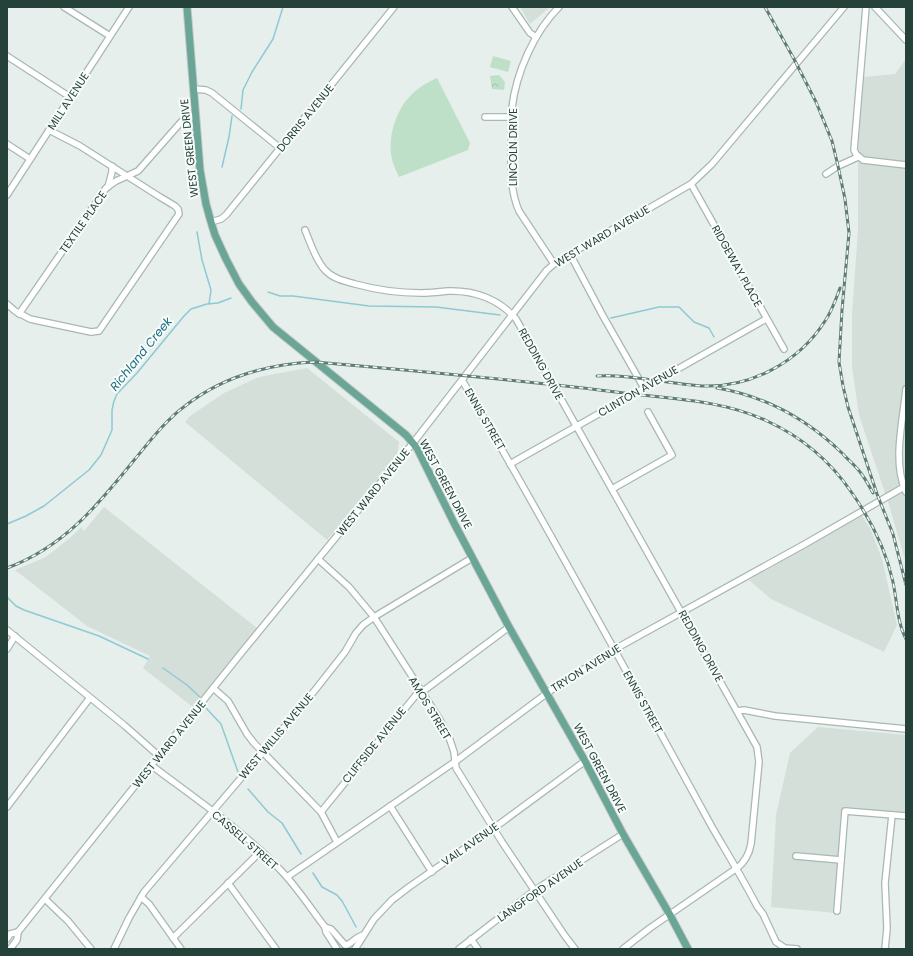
<svg xmlns="http://www.w3.org/2000/svg" width="913" height="956" font-family="Poppins,sans-serif">
<style>
.built{fill:#d4dfda}
.grass{fill:#bfe0c8}
.forest{fill:url(#forest-crowns)}
.lines{fill:none;stroke-linecap:round;stroke-linejoin:round}
.stream{stroke:#8ec9d4;stroke-width:1.5}
.minor-casing{stroke:#a8b8b2;stroke-width:8}
.major-casing{stroke:#c2cac8;stroke-width:9}
.minor{stroke:#fff;stroke-width:5.5}
.major{stroke:#6aa596;stroke-width:7}
.rail-casing{stroke:#5f7d75;stroke-width:3}
.rail{stroke:#f7fbf9;stroke-width:1.5;stroke-dasharray:4.5;stroke-linecap:butt}
.labels{text-anchor:middle;stroke-width:4;stroke-linejoin:round;paint-order:stroke}
.street-label{font-size:11px;fill:#24423a;stroke:#f7fbf9}
.water-label{font-size:12px;font-style:italic;fill:#1c6f80;stroke:#f7fbf9}
</style>
<defs>
<pattern id="forest-crowns" width="20" height="18" patternUnits="userSpaceOnUse"><rect width="20" height="18" fill="#bfe0c8"/><path d="M2 6a3 3 0 1 1 6 0M12 15a3 3 0 1 1 6 0" fill="none" stroke="#a4c1ad"/></pattern>
</defs>
<rect width="100%" height="100%" fill="#e6efeb"/>
<g class="built">
<polygon points="520,7 550,7 530,24"/>
<polygon points="906,59 906,563 889,505 859,415 852,367 852,314 858,230 858,152 863,77 895,74"/>
<polygon points="307,368 399,442 397,457 327,540 185,422 190,416 224,393 259,377"/>
<polygon points="104,507 257,628 194,708 143,668 150,656 87,626 15,570 46,557 71,537 81,527 84,531"/>
<polygon points="862,516 870,528 882,559 897,625 884,652 771,599 749,580"/>
<polygon points="818,727 906,735 906,813 845,808 836,913 771,907 776,815 790,753"/>
</g>
<g class="grass">
<polygon points="493,56 511,61 508,72 490,67"/>
<path d="M437 78 470 143 468 150 399 177C397 173 395 168 393 163 386 141 395 111 411 95 419 87 428 82 437 78Z"/>
</g>
<polygon class="forest" points="499,75 505,82 504,90 492,89 490,76"/>
<g class="lines">
<g class="stream">
<polyline points="241,109 243,90 252,72 273,39 283,7"/>
<polyline points="222,167 229,137 232,116"/>
<polyline points="197,232 202,260 211,290 209,304"/>
<polyline points="268,292 280,296 293,296 369,306 436,307 500,315"/>
<polyline points="611,318 659,307 679,307 694,322 709,328 714,337"/>
<polyline points="7,524 26,516 44,506 89,470 101,455 112,430 112,410 114,401 117,394 137,373 184,316 191,309 207,304 218,303 231,298"/>
<polyline points="7,597 16,606 24,610 99,636 148,659"/>
<polyline points="163,668 187,685 200,697"/>
<polyline points="206,708 221,724 238,772"/>
<polyline points="248,789 268,812 282,823 301,854"/>
<polyline points="313,873 322,887 337,895 342,901 347,910 356,927"/>
<polyline points="364,948 365,949"/>
</g>
<g class="minor-casing">
<g id="minor">
<polyline points="64,7 110,36"/>
<polyline points="512,7 530,33 536,37"/>
<polyline points="866,7 854,150 856,154 863,160 906,165"/>
<polyline points="875,7 906,40"/>
<polyline points="7,56 70,97"/>
<polyline points="194,89 206,90 212,93 280,148"/>
<polyline points="485,117 512,117"/>
<polyline points="7,144 30,159"/>
<polyline points="826,174 838,166 858,157"/>
<polyline points="691,184 784,349"/>
<polyline points="108,187 112,172 112,166"/>
<polyline points="7,195 129,7"/>
<polyline points="211,222 221,219 226,215 394,7"/>
<path d="M305 230C310 242 316 261 325 270 333 279 345 281 355 284 377 290 399 293 421 293 430 293 439 292 448 291 474 290 499 299 516 319L757 747 759 762 751 844C749 855 745 862 737 868L650 928 623 949"/>
<polyline points="570,254 603,316 644,388"/>
<path d="M554 264 519 211C511 193 511 173 511 154 512 139 511 123 512 108 516 73 534 32 559 7"/>
<polyline points="7,304 15,311 30,319 91,332 99,331 179,214 178,209 175,206 160,197 80,146 49,130"/>
<polyline points="19,314 106,188 116,181 138,171 182,121 186,117 196,116"/>
<path d="M462 380C548 528 630 677 712 827 727 853 743 879 757 906L763 914 776 942 785 948 797 949"/>
<path d="M906 389C903 421 892 462 906 492"/>
<polyline points="510,464 766,319"/>
<polyline points="612,489 672,455 648,412"/>
<polyline points="318,559 349,587 374,617 440,720 450,740 454,752 456,768 502,842 565,936 575,949"/>
<polyline points="7,630 124,725 159,756"/>
<polyline points="7,649 15,636"/>
<polyline points="213,688 228,701 247,734 254,743 321,812 337,842"/>
<polyline points="737,711 744,710 775,716 906,729"/>
<path d="M151 765C197 800 247 833 286 876 300 892 312 910 325 927L326 932 337 949"/>
<polyline points="390,806 432,872"/>
<polyline points="7,807 89,699"/>
<polyline points="321,812 416,695 426,689 509,627"/>
<polyline points="796,856 841,860"/>
<polyline points="287,877 456,761 554,688 615,649 805,544 904,487"/>
<polyline points="228,883 276,949"/>
<polyline points="141,897 149,904 181,949"/>
<polyline points="45,899 68,921 91,949"/>
<polyline points="837,911 845,811 906,816"/>
<polyline points="325,927 331,929 345,945"/>
<polyline points="173,938 261,851"/>
<polyline points="7,939 10,934 18,932"/>
<polyline points="471,939 478,949"/>
<path d="M347 945C353 942 356 937 363 935"/>
<polyline points="10,949 17,940 18,932 242,652 413,443 547,270 554,264 570,254 691,184 712,164 844,7"/>
<polyline points="114,949 129,918 144,892 304,704 345,652 356,633 363,625 374,617 472,558"/>
<polyline points="355,949 374,919 392,900 409,887 494,828 585,761"/>
<polyline points="459,949 535,890 623,834"/>
<polyline points="885,949 887,928 885,883 892,815"/>
</g>
</g>
<g class="major-casing">
<polyline id="major" points="187,7 200,170 206,204 211,222 215,235 226,259 239,284 252,302 273,327 406,435 417,448 454,523 509,627 585,761 623,834 670,915 688,949"/>
</g>
<use href="#minor" class="minor"/>
<use href="#major" class="major"/>
<g class="rail-casing">
<g id="rail">
<polyline points="765,7 794,59 816,102 832,141 838,166 845,199 849,233 842,310 839,362 843,386 848,407 877,494 893,534 906,585"/>
<path d="M597 376C632 374 667 384 702 386 751 388 799 362 825 321 832 311 836 299 840 288"/>
<path d="M717 388C765 396 808 420 843 454 848 460 855 465 860 472 865 478 869 486 873 493"/>
<path d="M7 568C64 547 98 505 135 459 150 441 166 420 185 406 222 377 268 364 315 362 418 371 521 380 624 393 672 399 723 400 767 421 802 437 831 462 852 493 871 520 886 550 893 582 897 601 897 622 906 639"/>
</g>
</g>
<use href="#rail" class="rail"/>
</g>
<g class="labels">
<g class="street-label">
<text transform="translate(68 101) rotate(-57)" y="4">MILL AVENUE</text>
<text transform="translate(305 118) rotate(-51)" y="4">DORRIS AVENUE</text>
<text transform="translate(513 147) rotate(-90)" y="4">LINCOLN DRIVE</text>
<text transform="translate(189 148) rotate(-96)" y="4">WEST GREEN DRIVE</text>
<text transform="translate(83 222) rotate(-55)" y="4">TEXTILE PLACE</text>
<text transform="translate(602 236) rotate(-31)" y="4">WEST WARD AVENUE</text>
<text transform="translate(737 266) rotate(61)" y="4">RIDGEWAY PLACE</text>
<text transform="translate(541 364) rotate(61)" y="4">REDDING DRIVE</text>
<text transform="translate(638 391) rotate(-30)" y="4">CLINTON AVENUE</text>
<text transform="translate(485 419) rotate(60)" y="4">ENNIS STREET</text>
<text transform="translate(446 484) rotate(62)" y="4">WEST GREEN DRIVE</text>
<text transform="translate(373 492) rotate(-51)" y="4">WEST WARD AVENUE</text>
<text transform="translate(701 646) rotate(61)" y="4">REDDING DRIVE</text>
<text transform="translate(586 668) rotate(-32)" y="4">TRYON AVENUE</text>
<text transform="translate(643 702) rotate(61)" y="4">ENNIS STREET</text>
<text transform="translate(430 708) rotate(59)" y="4">AMOS STREET</text>
<text transform="translate(276 736) rotate(-50)" y="4">WEST WILLIS AVENUE</text>
<text transform="translate(169 744) rotate(-51)" y="4">WEST WARD AVENUE</text>
<text transform="translate(374 745) rotate(-51)" y="4">CLIFFSIDE AVENUE</text>
<text transform="translate(600 768) rotate(62)" y="4">WEST GREEN DRIVE</text>
<text transform="translate(245 840) rotate(41)" y="4">CASSELL STREET</text>
<text transform="translate(470 844) rotate(-35)" y="4">VAIL AVENUE</text>
<text transform="translate(540 890) rotate(-35)" y="4">LANGFORD AVENUE</text>
</g>
<g class="water-label">
<text transform="translate(141 354) rotate(-51)" y="4">Richland Creek</text>
</g>
</g>
<rect width="913" height="956" fill="none" stroke="#24423a" stroke-width="16"/>
</svg>
